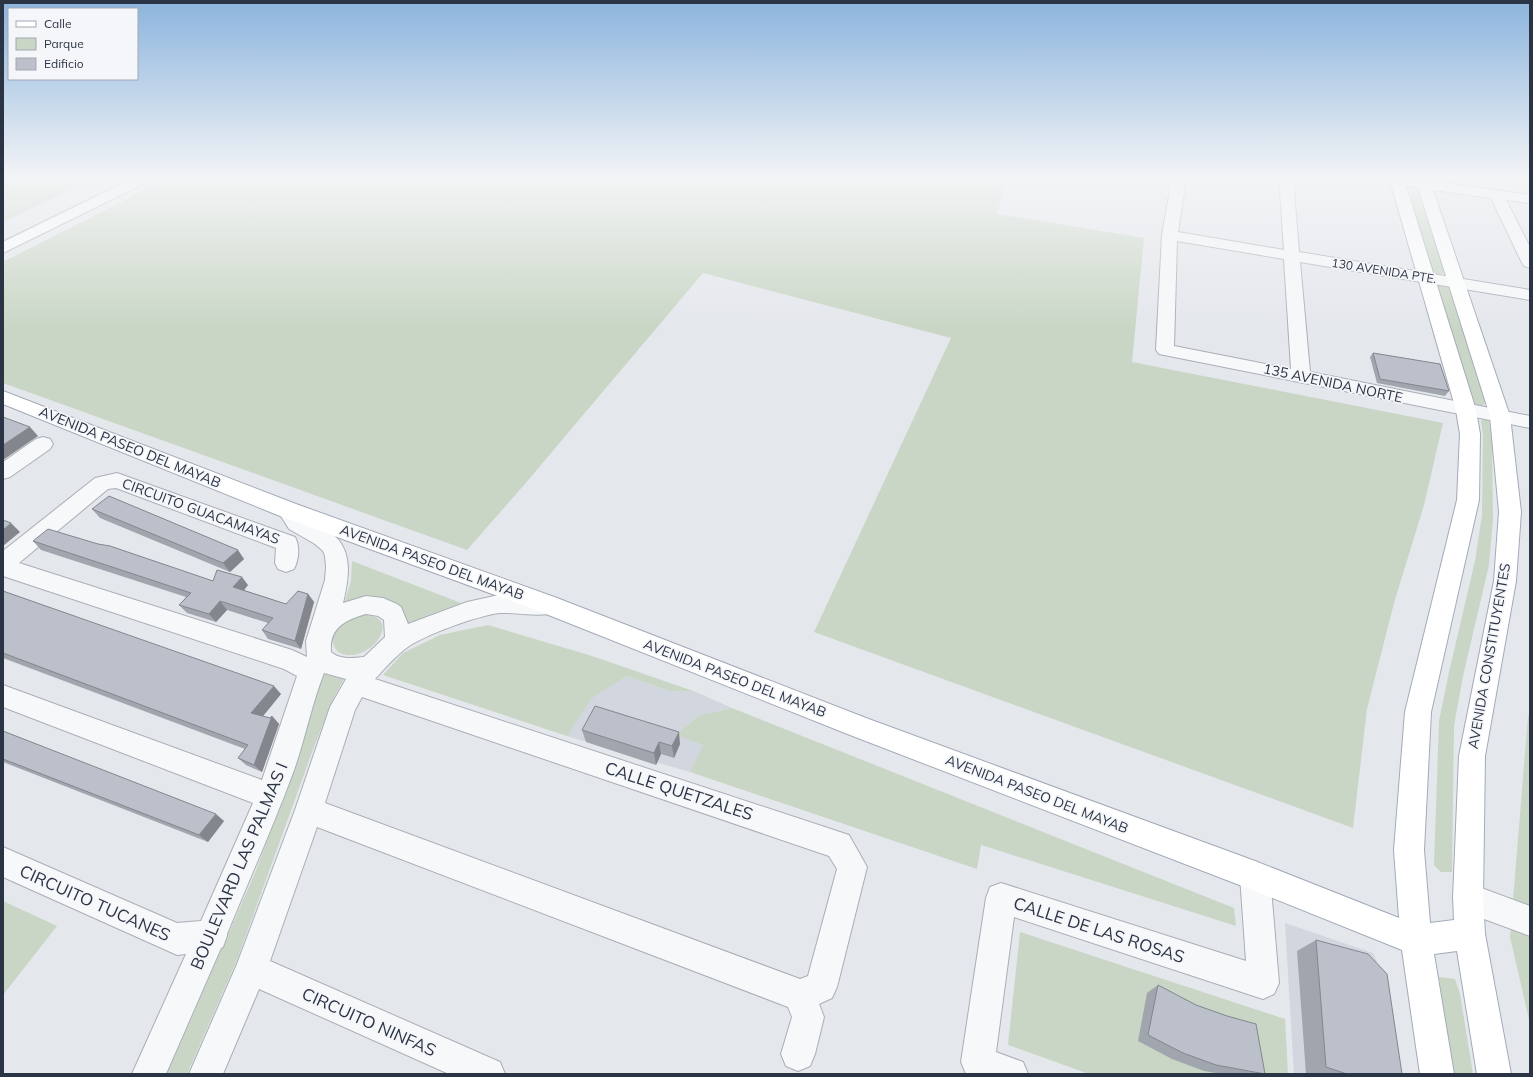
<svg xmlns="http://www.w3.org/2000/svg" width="1533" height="1077" font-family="Mulish,sans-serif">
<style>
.built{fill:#d2d6de}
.green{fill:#c9d6c5}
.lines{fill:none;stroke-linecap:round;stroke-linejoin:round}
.minor-casing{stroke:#a9aeb7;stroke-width:2}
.major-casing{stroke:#a3abb8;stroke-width:2}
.minor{fill:#f7f8fa;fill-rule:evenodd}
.major{fill:#fff;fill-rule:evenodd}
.wall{fill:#a1a5ae}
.shaded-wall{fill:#83868d}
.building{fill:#bbc0ca;stroke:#83868d}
.labels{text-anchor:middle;stroke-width:3.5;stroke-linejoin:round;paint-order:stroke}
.far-street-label{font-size:12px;fill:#2b3445;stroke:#f4f6f9}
.street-label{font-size:14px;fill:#2b3445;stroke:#f4f6f9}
.near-street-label{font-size:17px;fill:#2b3445;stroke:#f4f6f9}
</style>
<rect width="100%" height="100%" fill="#e4e7ec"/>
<g class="built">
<polygon points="627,676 670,691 696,692 732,708 700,715 675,735 704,745 690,772 567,736 592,697"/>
<polygon points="1285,923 1373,953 1386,981 1398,1074 1294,1074"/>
</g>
<g class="green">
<polygon points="3,178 96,178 3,222"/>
<polygon points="131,178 136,178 3,243 3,240"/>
<polygon points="169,178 1006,178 997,214 1144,238 1132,362 1443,423 1424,505 1394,603 1367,709 1353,828 814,632 951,338 703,273 524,485 467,550 3,383 3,262"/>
<polygon points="1410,193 1419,194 1444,273 1438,274 1432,271"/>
<polygon points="1442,284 1448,286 1485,402 1483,406 1476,405 1471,400 1437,285"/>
<polygon points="1484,419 1489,421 1492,438 1493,518 1489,565 1463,676 1454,726 1452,872 1441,872 1434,865 1439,721 1449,672 1475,561 1482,515 1483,435 1481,421"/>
<polygon points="352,561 461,603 408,623 396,605 364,598 345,601 351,581"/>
<path d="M362 615C400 614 379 653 352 655 333 657 327 638 340 625 346 619 354 618 362 615Z"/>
<polygon points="488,625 592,656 696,692 670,691 627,676 592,698 567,736 383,675 403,653 440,635"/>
<polygon points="323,674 345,677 335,695 315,744 237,960 187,1074 167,1074 255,873 303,742"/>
<polygon points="732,708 1234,908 1236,926 981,845 977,869 690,772 703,745 675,735 700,715"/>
<polygon points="1530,712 1530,1024 1510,937 1528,717"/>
<polygon points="3,901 57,926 3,995"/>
<polygon points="1020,932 1285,1019 1288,1074 1089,1074 1008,1045"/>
<polygon points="1439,977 1455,979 1460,994 1473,1074 1453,1074"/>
</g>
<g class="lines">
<g class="minor-casing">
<g id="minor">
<path d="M1172 178H1186L1178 232 1284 250 1279 178H1293L1299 252 1530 290V300L1300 262 1310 372 1530 416V428L1159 354 1156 350 1162 235ZM1177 241 1284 259 1291 369 1174 346Z"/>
<polygon points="1496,190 1501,191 1503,194 1530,247 1530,268 1524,266 1522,263 1489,194 1491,191"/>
<polygon points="43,437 50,439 53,444 50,449 10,477 3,479 3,462 36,439"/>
<path d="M117 473 295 537C300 546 299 560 294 569L286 572 278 569 275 563 276 548 116 488 108 489 19 563 292 650 307 657 306 641 325 580 326 567 325 556 323 551 315 544 289 529 277 510 280 504C299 499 295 510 306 519 313 525 323 526 330 532 354 549 349 578 343 603L366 596 383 598 397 604 401 607 408 624 467 602 499 595 549 596 557 598 561 605 557 612C539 618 519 612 500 613 479 615 421 636 405 649 395 657 384 669 375 679L849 835 867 867 837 987 832 998 819 1004 824 1017 815 1054 810 1066 798 1071 786 1066 781 1054 792 1017 788 1007 317 827 270 961 500 1062 505 1074H449L259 989 223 1074H189L237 964 295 810 330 707 346 679 324 673C311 706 305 740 293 773 273 827 249 880 227 934V936L223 947 221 948 166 1074H132L186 954 177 955 166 950 3 877V847L177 923 201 921 253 803 3 707V685L262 780 297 676 284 669 3 576V551L95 478ZM366 614 378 616 384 620 385 637 364 657C353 658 340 660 331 652 329 628 345 620 366 614ZM362 697 829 856 837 869 808 976 800 979 325 803 355 710Z"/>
<polygon points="1255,861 1265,866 1270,876 1279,983 1274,994 1263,999 1014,917 996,1052 1023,1062 1028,1074 966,1074 961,1062 986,898 990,887 1001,883 1246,961 1240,876 1245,866"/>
<polygon points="1468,883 1530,906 1530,936 1457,909 1453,898 1457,887"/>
</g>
</g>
<g class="major-casing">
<g id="major">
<polygon points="134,178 151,178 149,181 3,253 3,242"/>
<path d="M1374 178H1429L1430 181 1530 195V203L1433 190 1510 416 1521 512 1516 581 1485 756 1483 898 1485 934 1511 1074H1477L1457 951 1434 954 1454 1074H1420L1402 950 1255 891 850 735 541 612 280 516 3 404V391L296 504 557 598 866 718 1255 861 1399 918 1394 850 1405 712 1457 500 1460 434 1456 410 1391 184 1376 181ZM1406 186 1418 187 1490 416 1499 512 1494 581 1459 756 1453 898 1454 920 1430 923 1424 850 1431 712 1479 500 1480 434 1476 410Z"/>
</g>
</g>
<use href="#minor" class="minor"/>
<use href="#major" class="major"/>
</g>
<g class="wall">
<polygon points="1373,353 1449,391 1445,396 1377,383 1370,357"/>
<polygon points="92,509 244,559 230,572 100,518"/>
<polygon points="33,541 213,581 248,585 244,590 286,604 308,594 314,602 301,649 268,639 262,630 268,623 227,610 216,622 187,613 179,605 186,597 41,550"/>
<polygon points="3,591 281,694 263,716 270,718 272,716 279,724 262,772 246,765 238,758 245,749 3,658"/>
<polygon points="582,730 680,744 674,758 661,754 656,765 586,742"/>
<polygon points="3,731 224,821 208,842 3,762"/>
<polygon points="1316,940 1402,1074 1306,1074 1297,951"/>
<polygon points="1158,985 1265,1074 1222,1074 1204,1071 1172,1059 1138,1041 1147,993"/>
</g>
<g class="shaded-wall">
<polygon points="30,427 38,436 3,460 3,445"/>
<polygon points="11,523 20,532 3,546 3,530"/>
<polygon points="238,550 244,559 230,572 223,563"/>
<polygon points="242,577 248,585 240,595 233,587"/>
<polygon points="308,594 314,602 301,649 295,641"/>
<polygon points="220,601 227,610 216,622 209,614"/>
<polygon points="274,686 281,694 259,721 251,713"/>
<polygon points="272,716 279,724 262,772 254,765"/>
<polygon points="679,732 680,744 674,758 672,746"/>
<polygon points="659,742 661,754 656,765 654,753"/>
<polygon points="216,814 224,821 208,842 199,835"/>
</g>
<g class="building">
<polygon points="1373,353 1440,364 1449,391 1380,379"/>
<polygon points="3,417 30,427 3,445"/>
<polygon points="109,496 238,550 223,563 92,509"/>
<polygon points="3,520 11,523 3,530"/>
<polygon points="48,529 98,544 110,546 213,581 217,570 242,577 233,587 286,604 298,591 308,594 295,641 262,630 273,618 220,601 209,614 179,605 191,593 33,541"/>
<polygon points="3,591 274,686 251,713 270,718 272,716 254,765 238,758 248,745 3,653"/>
<polygon points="595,706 679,732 672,746 659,742 654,753 582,730"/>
<polygon points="3,731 216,814 199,835 3,759"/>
<polygon points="1316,940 1368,954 1387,974 1402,1074 1347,1074 1326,1067"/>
<polygon points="1158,985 1196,1005 1227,1016 1256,1024 1265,1074 1216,1065 1183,1053 1148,1035"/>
</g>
<linearGradient id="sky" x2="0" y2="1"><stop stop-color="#8bb4dd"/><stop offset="0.54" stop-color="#f3f4f6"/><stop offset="1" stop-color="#f3f4f6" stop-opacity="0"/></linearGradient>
<rect width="1533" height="328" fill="url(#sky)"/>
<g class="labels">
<g class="far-street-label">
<text transform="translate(1384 271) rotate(9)" y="4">130 AVENIDA PTE.</text>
</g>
<g class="street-label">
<text transform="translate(1333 383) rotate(12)" y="5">135 AVENIDA NORTE</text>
<text transform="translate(130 447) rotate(22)" y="5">AVENIDA PASEO DEL MAYAB</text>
<text transform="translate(201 511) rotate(20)" y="5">CIRCUITO GUACAMAYAS</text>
<text transform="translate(432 562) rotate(20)" y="5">AVENIDA PASEO DEL MAYAB</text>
<text transform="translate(1489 656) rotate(-80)" y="5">AVENIDA CONSTITUYENTES</text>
<text transform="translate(735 678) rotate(21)" y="5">AVENIDA PASEO DEL MAYAB</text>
<text transform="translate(1037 794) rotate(21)" y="5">AVENIDA PASEO DEL MAYAB</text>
</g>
<g class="near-street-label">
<text transform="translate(679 791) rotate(18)" y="6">CALLE QUETZALES</text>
<text transform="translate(239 866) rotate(-67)" y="6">BOULEVARD LAS PALMAS I</text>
<text transform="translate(95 903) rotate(24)" y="6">CIRCUITO TUCANES</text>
<text transform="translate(1099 930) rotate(18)" y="6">CALLE DE LAS ROSAS</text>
<text transform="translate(369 1022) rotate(24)" y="6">CIRCUITO NINFAS</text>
</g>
</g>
<rect width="1533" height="1077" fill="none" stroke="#2b3445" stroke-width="8"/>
<rect x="8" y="8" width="130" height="72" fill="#f4f6f9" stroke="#a4a8b1"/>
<rect x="16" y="21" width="20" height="6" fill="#ffffff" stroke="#a4a8b1"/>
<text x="44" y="28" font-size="12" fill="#2b3445">Calle</text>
<rect x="16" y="38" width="20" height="12" fill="#c9d6c5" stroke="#a4a8b1"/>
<text x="44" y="48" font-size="12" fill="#2b3445">Parque</text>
<rect x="16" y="58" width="20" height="12" fill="#bbc0ca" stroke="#a4a8b1"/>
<text x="44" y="68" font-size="12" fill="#2b3445">Edificio</text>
</svg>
